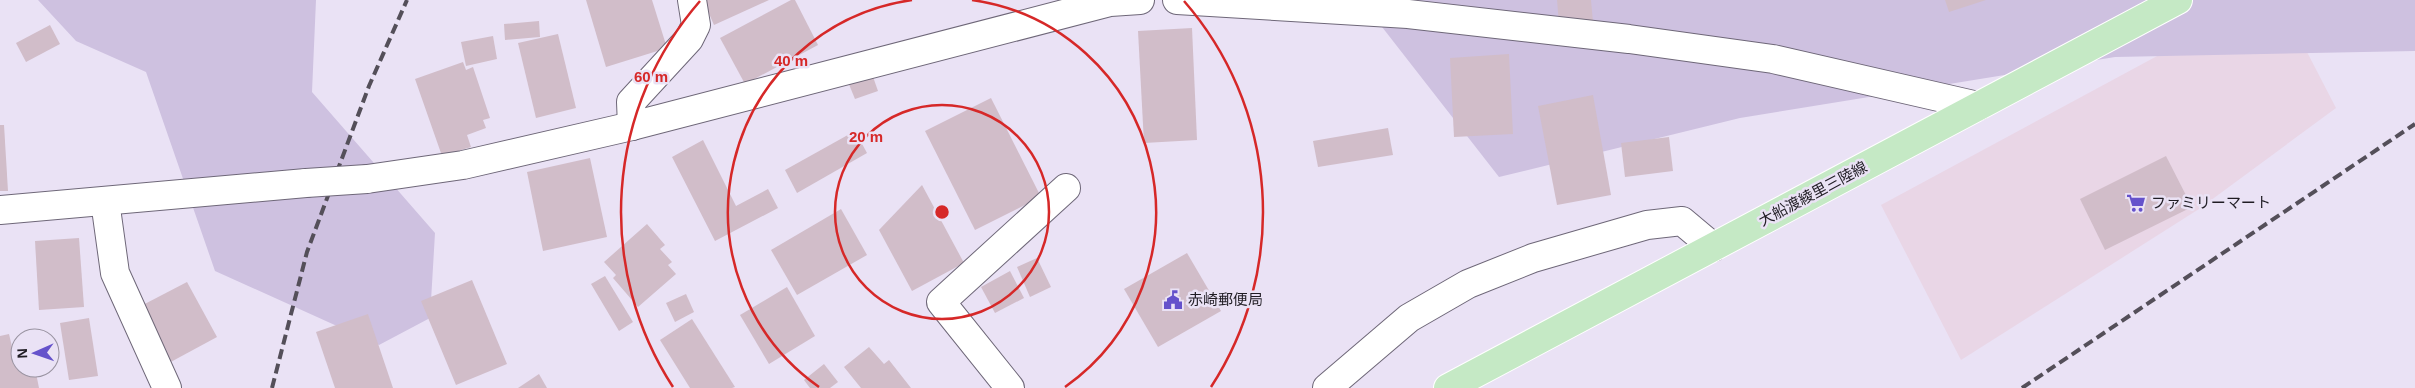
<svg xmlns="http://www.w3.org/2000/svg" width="2415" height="388" font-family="Helvetica,'Noto Sans JP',sans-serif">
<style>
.commercial{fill:#e9d6e6}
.green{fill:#cec1e0}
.building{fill:#d1bdc9}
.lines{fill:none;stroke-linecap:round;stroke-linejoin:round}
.minor-casing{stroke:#6e6778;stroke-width:30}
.primary-casing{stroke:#fff;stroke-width:30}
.minor{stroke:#fff;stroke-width:28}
.primary{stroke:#c5e9c5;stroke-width:28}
.rail{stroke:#544f59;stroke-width:4;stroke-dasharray:10 5;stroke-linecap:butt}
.minor-bridge-casing{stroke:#6e6778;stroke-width:30;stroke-linecap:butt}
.minor-bridge{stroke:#fff;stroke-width:28}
.ring{fill:none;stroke:#d62828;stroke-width:2.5}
.labels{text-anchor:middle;stroke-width:5;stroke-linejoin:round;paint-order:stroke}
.street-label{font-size:15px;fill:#1f1c23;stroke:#eae2f5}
.poi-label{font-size:15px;fill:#1f1c23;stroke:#eae2f5;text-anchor:start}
.centre{fill:#d62828;stroke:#eae2f5;stroke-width:2.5}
.ring-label{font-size:15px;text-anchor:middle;font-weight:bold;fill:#d62828;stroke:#eae2f5;stroke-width:5;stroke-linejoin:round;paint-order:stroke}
</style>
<rect width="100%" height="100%" fill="#eae2f5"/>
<polygon class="commercial" points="2261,0 2280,0 2336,108 2199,209 1961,360 1881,205"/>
<g class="green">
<polygon points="38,0 316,0 312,92 435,233 430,318 379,345 215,271 146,72 76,41"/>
<polygon points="1361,0 2415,0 2415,51 2115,57 1740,118 1499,177"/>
</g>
<g class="building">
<polygon points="586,0 652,0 667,48 606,67"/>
<polygon points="703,0 769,0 714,25"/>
<polygon points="791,0 795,0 818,45 745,84 720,38"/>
<polygon points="1557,0 1591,0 1593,22 1559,24"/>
<polygon points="1945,0 1986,0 1949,12"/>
<polygon points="539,21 540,37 505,40 504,24"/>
<polygon points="50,25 60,44 26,62 16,43"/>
<polygon points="1192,28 1197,140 1144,143 1138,31"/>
<polygon points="558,34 576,108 536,118 518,43"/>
<polygon points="493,36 497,59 466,66 461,42"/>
<polygon points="1509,54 1513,134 1454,137 1450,58"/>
<polygon points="463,62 466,70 473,67 490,118 483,120 486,128 467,135 471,147 442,156 415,79"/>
<polygon points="872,74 878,91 855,99 848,82"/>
<polygon points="1593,95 1611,195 1557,205 1538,106"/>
<polygon points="991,98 1041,197 975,230 925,131"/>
<polygon points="0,125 4,125 8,191 0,191"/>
<polygon points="1388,128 1393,155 1318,167 1313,141"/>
<polygon points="855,131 867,153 797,193 785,170"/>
<polygon points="1669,137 1673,171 1625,177 1621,143"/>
<polygon points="703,140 736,206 768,189 778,208 715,241 672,157"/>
<polygon points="2166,156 2192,207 2105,250 2080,199"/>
<polygon points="590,158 607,237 543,251 527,172"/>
<polygon points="922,185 964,263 912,291 879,230"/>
<polygon points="841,209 867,255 797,295 771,250"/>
<polygon points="647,224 665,245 660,249 672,262 668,265 676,274 638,307 613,278 616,275 604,262"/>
<polygon points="79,238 84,307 39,310 35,241"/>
<polygon points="1187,253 1221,311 1158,347 1124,289"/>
<polygon points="1037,258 1051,287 1030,297 1017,267"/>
<polygon points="1010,271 1024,298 995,313 981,287"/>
<polygon points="605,276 633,322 619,331 591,284"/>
<polygon points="472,280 507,364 456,385 421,301"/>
<polygon points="187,282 217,337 167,364 137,308"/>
<polygon points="787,287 815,336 769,364 740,315"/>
<polygon points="686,294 694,312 675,322 666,303"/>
<polygon points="368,314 393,388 335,388 316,332"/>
<polygon points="89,318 98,376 69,380 60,323"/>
<polygon points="692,319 735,387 732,388 690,388 660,340"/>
<polygon points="9,334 16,364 20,363 20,368 35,368 39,388 0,388 0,336"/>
<polygon points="869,347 884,364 889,360 911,388 861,388 844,367"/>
<polygon points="824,364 838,382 830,388 810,388 804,380"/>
<polygon points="539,374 547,388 518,388"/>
</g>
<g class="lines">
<g class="minor-casing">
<g id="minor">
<polyline points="1177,0 1408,14 1629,39 1773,59 1978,106"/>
<polyline points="632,126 631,102 689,39 696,25 692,0"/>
<polyline points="367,179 463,165 632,126 1110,2 1140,0"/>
<polyline points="105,201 115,273 167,388"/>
<polyline points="0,210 306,183"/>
<polyline points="1010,388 941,302 1066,188"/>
<polyline points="1327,388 1409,318 1468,284 1533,258 1647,225 1682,221 1713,247"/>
</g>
</g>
<g class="primary-casing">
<polyline id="primary" points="1448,388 2178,0"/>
</g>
<use href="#minor" class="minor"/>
<use href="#primary" class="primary"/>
<g class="rail">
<polyline points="272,388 307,252 369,86 407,0"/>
<polyline points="2022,388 2415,124"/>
</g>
<g class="minor-bridge-casing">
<polyline id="minor-bridge" points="306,183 367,179"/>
</g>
<use href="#minor-bridge" class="minor-bridge"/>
</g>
<g class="ring">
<circle cx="942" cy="212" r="107"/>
<path d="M819 387A214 214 0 0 1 912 0M972 0A214 214 0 0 1 1065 387"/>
<path d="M673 387A321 321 0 0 1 700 1M1184 1A321 321 0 0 1 1211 387"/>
</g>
<defs>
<g id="supermarket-bare" transform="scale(1.5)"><path d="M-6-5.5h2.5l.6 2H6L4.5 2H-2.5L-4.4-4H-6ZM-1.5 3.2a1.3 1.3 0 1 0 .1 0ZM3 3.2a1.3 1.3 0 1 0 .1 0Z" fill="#6552cb" stroke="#eae2f5" stroke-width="2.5" paint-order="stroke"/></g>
<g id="civic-bare" transform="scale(1.5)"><path d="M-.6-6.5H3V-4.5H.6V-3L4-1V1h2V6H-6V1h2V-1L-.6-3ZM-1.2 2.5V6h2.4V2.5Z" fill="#6552cb" stroke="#eae2f5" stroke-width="2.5" paint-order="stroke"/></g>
</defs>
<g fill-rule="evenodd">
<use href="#supermarket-bare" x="2136" y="203"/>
<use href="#civic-bare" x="1173" y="300"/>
</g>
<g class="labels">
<g class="street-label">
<text transform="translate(1813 194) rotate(-28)" y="5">大船渡綾里三陸線</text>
</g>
<g class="poi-label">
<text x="2151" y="208">ファミリーマート</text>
<text x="1188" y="305">赤崎郵便局</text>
</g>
</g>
<circle cx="942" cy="212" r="8" class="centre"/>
<g class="ring-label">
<text x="791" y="66">40 m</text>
<text x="651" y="82">60 m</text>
<text x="866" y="142">20 m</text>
</g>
<g transform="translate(35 353) rotate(268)"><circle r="24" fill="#eae2f5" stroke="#9993a1"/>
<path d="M0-4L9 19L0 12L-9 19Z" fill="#6552cb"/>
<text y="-8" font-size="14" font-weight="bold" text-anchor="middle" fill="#1f1c23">N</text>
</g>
</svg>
